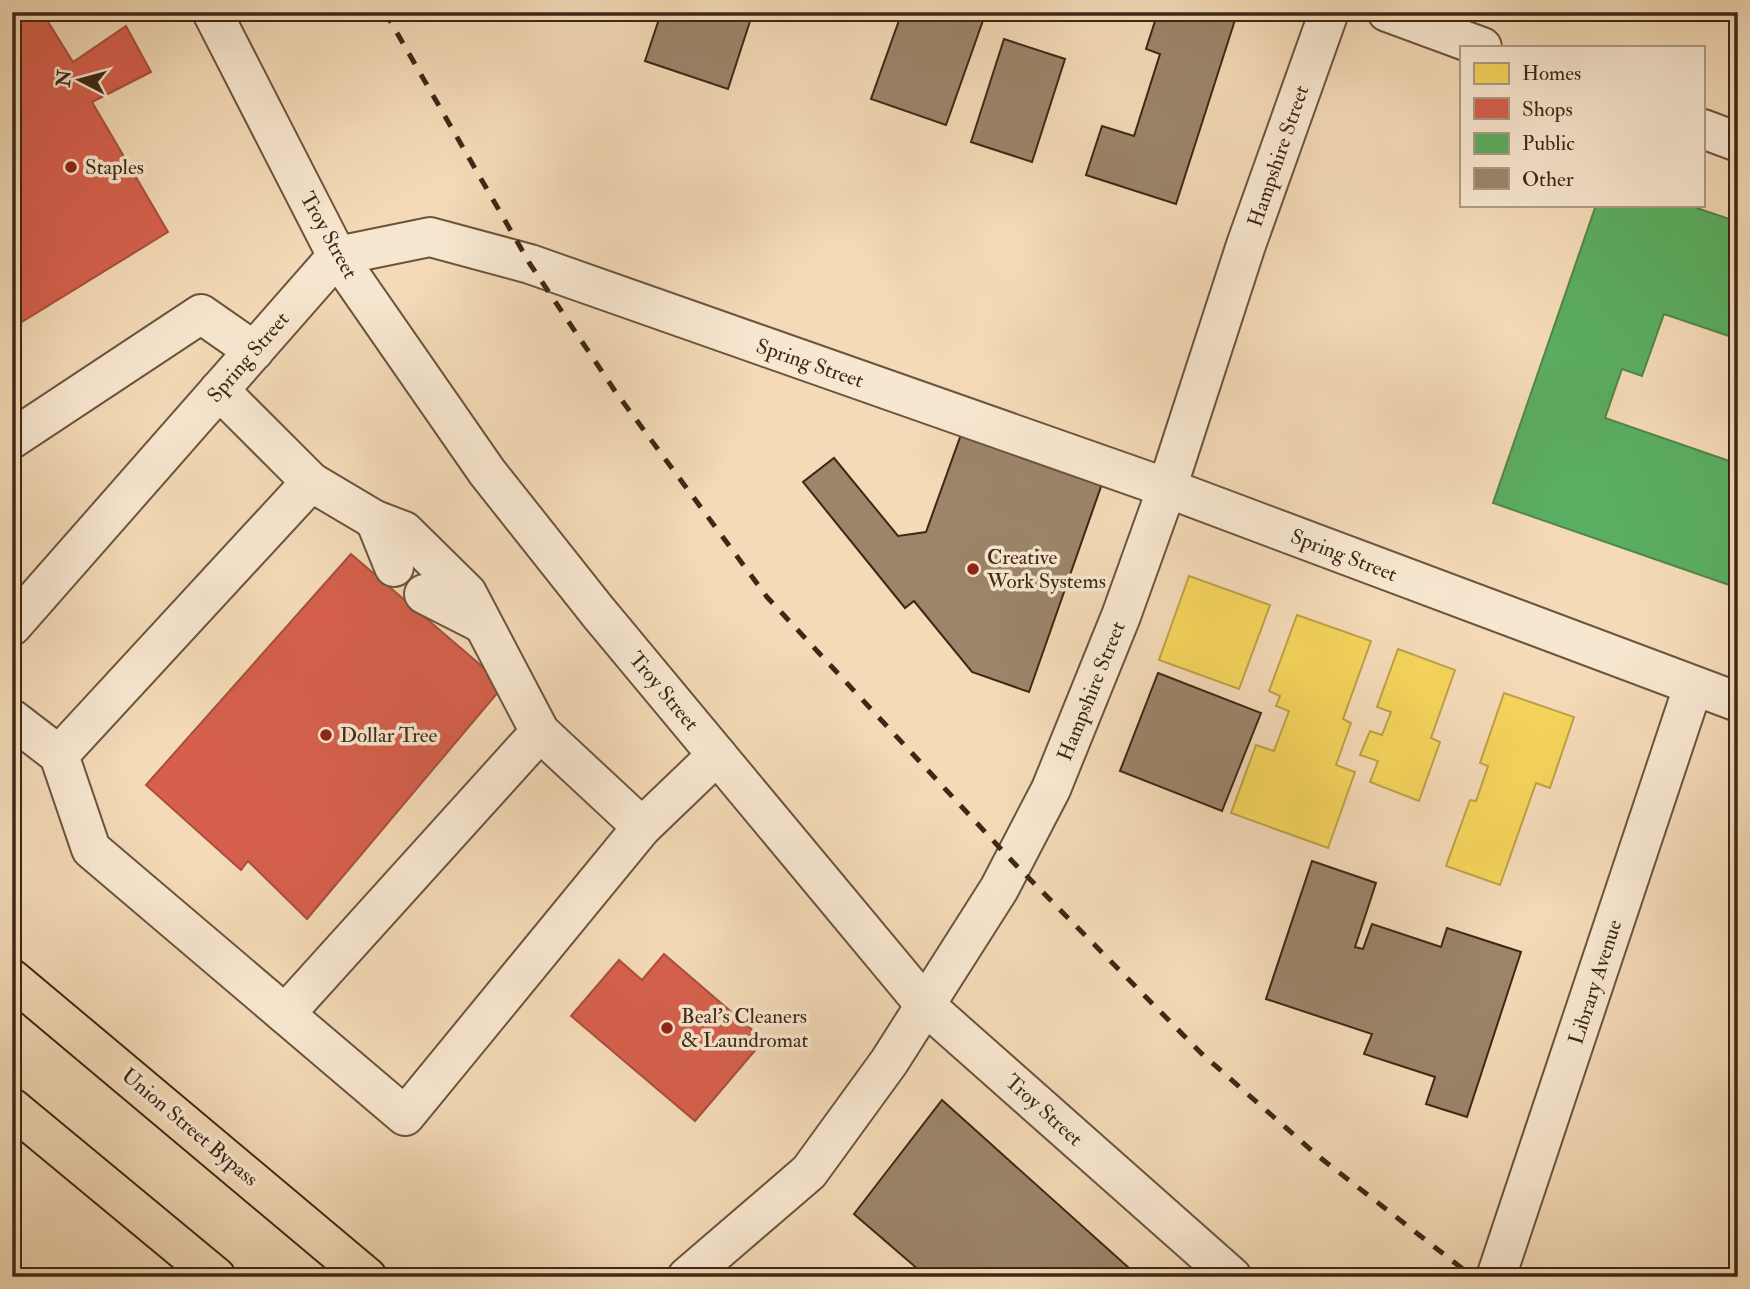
<svg xmlns="http://www.w3.org/2000/svg" width="1750" height="1289" font-family="'IM FELL Double Pica',serif">
<style>
.homes{fill:#f6d55c;stroke:#bea147;stroke-width:2}
.shops{fill:#d6604d;stroke:#a84f3c;stroke-width:2}
.public{fill:#5aae61;stroke:#51864a;stroke-width:2}
.building{fill:#9c856a;stroke:#3d2816;stroke-width:2}
.lines{fill:none;stroke-linecap:round;stroke-linejoin:round}
.minor-casing{stroke:#6b543e;stroke-width:42}
.highway-casing{stroke:#3d2816;stroke-width:42}
.minor{stroke:#f8e7d0;stroke-width:38}
.highway{stroke:#f4dab7;stroke-width:38}
.rail{stroke:#3d2816;stroke-width:5;stroke-dasharray:12 12;stroke-linecap:butt}
.poi-dot{fill:#8f2418;stroke:#f8e7d0;stroke-width:2.5}
.labels{text-anchor:middle;stroke-width:7;stroke-linejoin:round;paint-order:stroke}
.street-label{font-size:21px;fill:#3d2816;stroke:#f8e7d0}
.poi-label{font-size:21px;fill:#3d2816;stroke:#f8e7d0;text-anchor:start}
</style>
<rect width="100%" height="100%" fill="#f4dab7"/>
<filter id="stains"><feTurbulence type="fractalNoise" baseFrequency=".00286" numOctaves="4"/><feColorMatrix values="0 0 0 0 .2 0 0 0 0 .09 0 0 0 0 .02 0 0 0 .5 -.17"/></filter>
<radialGradient id="worn" r=".72"><stop offset=".6" stop-color="#630" stop-opacity="0"/><stop offset="1" stop-color="#630" stop-opacity=".3"/></radialGradient>
<g class="homes">
<polygon points="1189,576 1270,605 1239,689 1159,660"/>
<polygon points="1297,615 1371,641 1343,719 1351,723 1336,765 1355,772 1328,848 1231,813 1256,745 1274,751 1289,711 1276,706 1280,696 1269,691"/>
<polygon points="1398,649 1455,670 1431,738 1440,742 1419,801 1370,782 1378,761 1360,755 1370,731 1382,735 1391,712 1377,707"/>
<polygon points="1504,693 1574,717 1550,788 1536,783 1500,885 1446,866 1470,800 1476,801 1488,766 1480,763"/>
</g>
<g class="shops">
<polygon points="12,12 42,12 73,62 126,26 151,72 92,102 168,232 12,328"/>
<polygon points="351,554 504,685 307,919 248,861 241,870 146,785"/>
<polygon points="664,954 764,1040 695,1121 571,1016 619,960 642,980"/>
</g>
<polygon class="public" points="1596,205 1688,205 1738,222 1738,339 1664,314 1642,376 1622,369 1605,418 1738,464 1738,588 1493,503"/>
<g class="building">
<polygon points="650,12 753,12 728,89 645,61 660,16"/>
<polygon points="902,12 986,12 946,125 871,99"/>
<polygon points="1158,12 1211,12 1235,20 1176,204 1086,175 1102,126 1134,136 1160,54 1146,49"/>
<polygon points="1004,39 1065,59 1032,162 971,142"/>
<polygon points="963,429 1104,478 1029,692 972,672 914,601 905,608 803,482 834,458 898,536 926,532"/>
<polygon points="1158,673 1261,713 1222,811 1120,771"/>
<polygon points="1312,861 1376,883 1355,947 1363,949 1372,924 1441,947 1447,928 1521,952 1467,1117 1426,1104 1435,1077 1364,1054 1372,1034 1266,999"/>
<polygon points="942,1100 1139,1277 913,1277 919,1270 854,1214"/>
</g>
<g class="lines">
<g class="minor-casing">
<g id="minor">
<polyline points="212,12 337,256 487,472 598,612 925,1005 1232,1277"/>
<polyline points="1387,12 1482,47"/>
<polyline points="1703,129 1738,142"/>
<polyline points="12,439 201,314 254,351"/>
<polyline points="311,482 375,520 404,531 467,593 540,732"/>
<polyline points="375,520 394,567"/>
<polyline points="424,594 481,623"/>
<polyline points="12,626 337,256 430,237 530,264 1167,488 1738,702"/>
<polyline points="12,719 59,755 91,849 405,1116 642,827 717,755"/>
<polyline points="59,755 311,482 219,390"/>
<polyline points="285,1014 540,732 642,827"/>
<polyline points="687,1277 809,1172 889,1062 999,889 1051,789 1121,616 1167,488 1246,245 1329,12"/>
<polyline points="1496,1277 1693,687"/>
</g>
</g>
<g class="highway-casing">
<g id="highway">
<polyline points="12,979 367,1277"/>
<polyline points="12,1108 216,1277"/>
</g>
</g>
<use href="#minor" class="minor"/>
<use href="#highway" class="highway"/>
<polyline class="rail" points="385,12 530,264 615,391 767,597 1013,862 1201,1053 1318,1156 1473,1277"/>
</g>
<g class="poi-dot">
<circle cx="71" cy="167" r="7"/>
<circle cx="973" cy="569" r="7"/>
<circle cx="326" cy="735" r="7"/>
<circle cx="667" cy="1028" r="7"/>
</g>
<g class="labels">
<g class="street-label">
<text transform="translate(1278 156) rotate(-71)" y="7">Hampshire Street</text>
<text transform="translate(329 235) rotate(61)" y="7">Troy Street</text>
<text transform="translate(248 357) rotate(-49)" y="7">Spring Street</text>
<text transform="translate(810 363) rotate(19)" y="7">Spring Street</text>
<text transform="translate(1344 555) rotate(21)" y="7">Spring Street</text>
<text transform="translate(664 691) rotate(50)" y="7">Troy Street</text>
<text transform="translate(1091 691) rotate(-68)" y="7">Hampshire Street</text>
<text transform="translate(1595 982) rotate(-72)" y="7">Library Avenue</text>
<text transform="translate(1044 1110) rotate(42)" y="7">Troy Street</text>
<text transform="translate(190 1127) rotate(40)" y="7">Union Street Bypass</text>
</g>
<g class="poi-label">
<text x="85" y="174">Staples</text>
<text x="987" y="564">Creative<tspan x="987" dy="24">Work Systems</tspan></text>
<text x="340" y="742">Dollar Tree</text>
<text x="681" y="1023">Beal's Cleaners<tspan x="681" dy="24">&amp; Laundromat</tspan></text>
</g>
</g>
<rect width="1750" height="1289" fill="none" stroke="#f4dab7" stroke-width="42"/>
<rect x="14" y="14" width="1722" height="1261" fill="none" stroke="#3d2816" stroke-width="3.5"/>
<rect x="21" y="21" width="1708" height="1247" fill="none" stroke="#3d2816" stroke-width="2"/>
<rect x="1460" y="46" width="245" height="161" fill="#f8e7d0" stroke="#ad9b86" stroke-width="2"/>
<rect x="1474" y="63" width="35" height="21" fill="#f6d55c" stroke="#ad9b86" stroke-width="2"/>
<text x="1522" y="80" font-size="21" fill="#3d2816">Homes</text>
<rect x="1474" y="98" width="35" height="21" fill="#d6604d" stroke="#ad9b86" stroke-width="2"/>
<text x="1522" y="116" font-size="21" fill="#3d2816">Shops</text>
<rect x="1474" y="133" width="35" height="21" fill="#5aae61" stroke="#ad9b86" stroke-width="2"/>
<text x="1522" y="150" font-size="21" fill="#3d2816">Public</text>
<rect x="1474" y="168" width="35" height="21" fill="#9c856a" stroke="#ad9b86" stroke-width="2"/>
<text x="1522" y="186" font-size="21" fill="#3d2816">Other</text>
<g transform="translate(80 80) rotate(276)" stroke="#f8e7d0" stroke-width="5" paint-order="stroke">
<path d="M0-5L12 26L0 18L-12 26Z" fill="#3d2816"/>
<text y="-10" font-size="19" font-weight="bold" text-anchor="middle" fill="#3d2816">N</text>
</g>
<rect width="100%" height="100%" filter="url(#stains)"/>
<rect width="100%" height="100%" fill="url(#worn)"/>
</svg>
